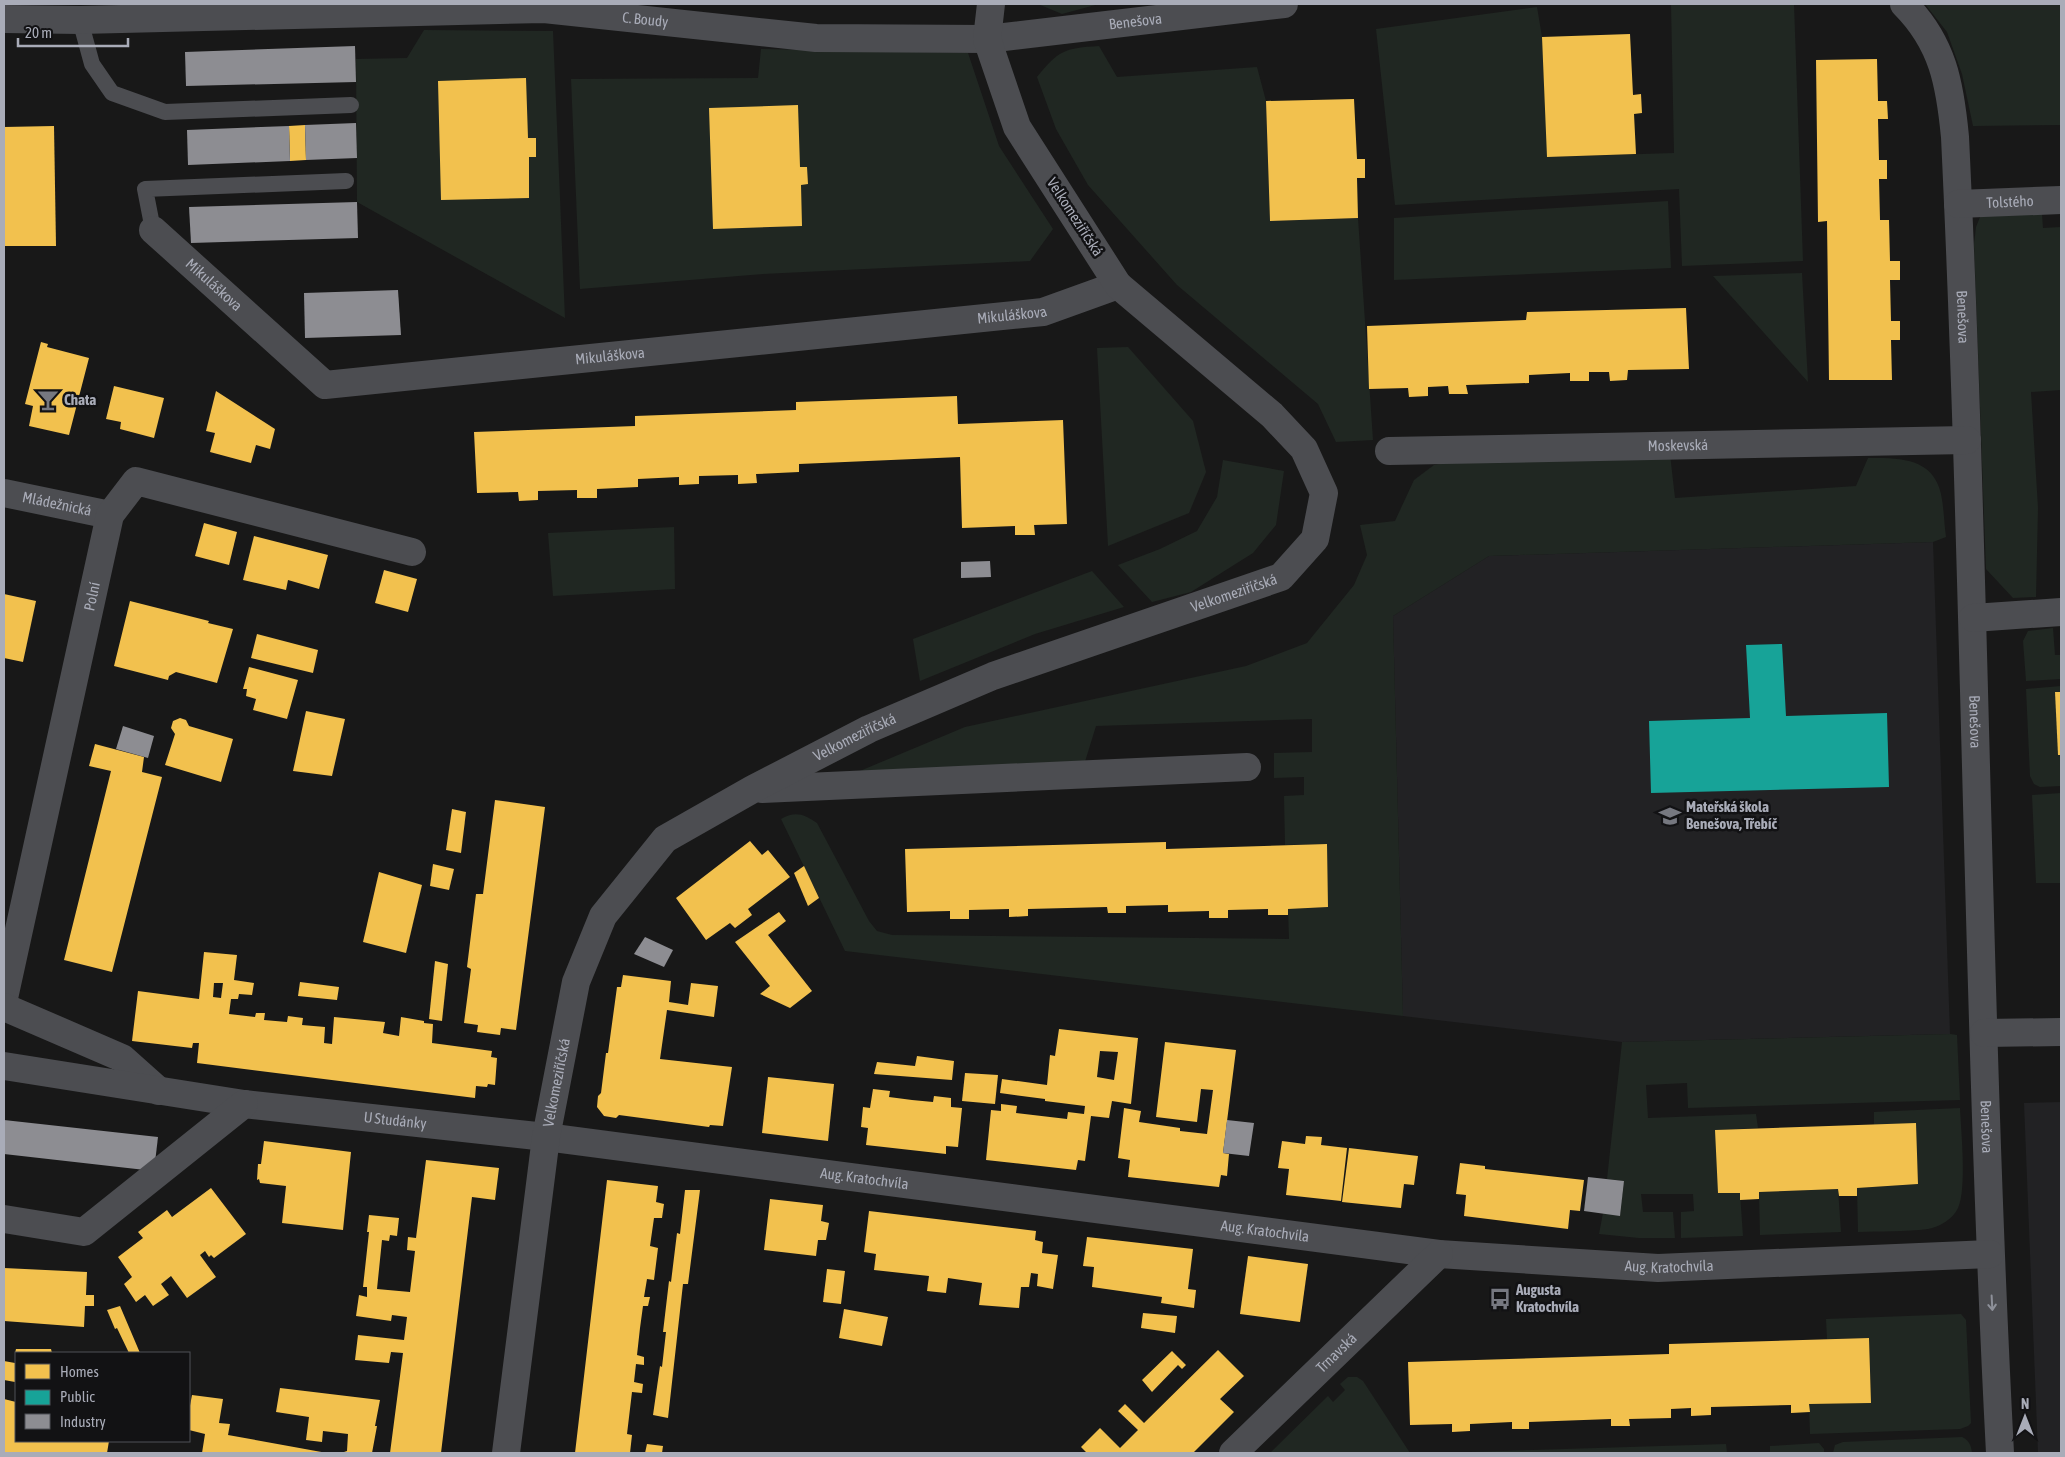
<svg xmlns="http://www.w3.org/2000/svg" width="2065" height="1457" font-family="'Asap Condensed',sans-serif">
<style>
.built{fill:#222224}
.green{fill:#202722}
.homes{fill:#f2c14e;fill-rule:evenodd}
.public{fill:#17a398}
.industry{fill:#8d8d92}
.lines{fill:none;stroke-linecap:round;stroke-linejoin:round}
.lane{stroke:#4c4d51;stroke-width:16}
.street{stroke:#4c4d51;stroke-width:28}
.oneway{stroke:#8d9099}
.labels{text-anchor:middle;stroke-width:5;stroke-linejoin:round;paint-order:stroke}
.street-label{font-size:15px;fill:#a9acb8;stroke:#121214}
.poi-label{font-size:15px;font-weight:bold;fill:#a9acb8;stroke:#121214;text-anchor:start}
</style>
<rect width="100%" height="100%" fill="#181818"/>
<g class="built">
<polygon points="1933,542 1950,1034 1622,1042 1403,1016 1393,616 1489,556"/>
<polygon points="2061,1102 2061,1453 2038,1453 2024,1103"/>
</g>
<g class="green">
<polygon points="1038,4 1099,4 1062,14"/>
<polygon points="1671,4 1794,4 1803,261 1682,266 1679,189 1395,205 1376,29 1537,7 1542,37 1548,157 1674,153"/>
<polygon points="1925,4 2061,4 2061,125 1973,126 1962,74 1947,32"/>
<polygon points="424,30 553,31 565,318 357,202 356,59 407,58"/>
<path d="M1099 46 1117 77 1257 67 1266 101 1270 221 1358 218 1373 440 1336 442 1318 404 1177 285 1088 185 1056 129 1037 77C1059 50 1065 48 1099 46Z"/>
<polygon points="761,49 968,53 999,146 1053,229 1030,261 763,274 580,289 571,79 758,78"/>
<polygon points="2040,187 2043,228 2061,227 2061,390 2031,392 2038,508 2036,597 2013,598 1986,569 1974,244 1976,227 1982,212"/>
<polygon points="1668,201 1671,268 1394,280 1394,218"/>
<polygon points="1802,273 1808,382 1713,276"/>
<polygon points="1128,347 1193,421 1206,472 1189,513 1108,546 1097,348"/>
<path d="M1670 454 1675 498 1856 486 1868 458C1898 458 1933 457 1941 494 1944 508 1944 523 1946 537L1933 542 1489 556 1393 616 1403 1016 845 951 781 819C796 811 803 814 817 823L869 921 877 931 892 935 1289 939 1288 909 1328 907 1326 844 1285 845 1284 796 1304 795V777L1274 778V753L1312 752V719L1096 726 1084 765 855 773 965 727 1246 666 1307 643 1354 585 1367 555 1360 525 1395 521 1414 480 1434 465 1463 460Z"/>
<polygon points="1223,460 1284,471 1276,525 1253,553 1191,592 1152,602 1118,565 1160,549 1197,531 1217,497"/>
<polygon points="674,527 675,589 553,596 548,533"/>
<polygon points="1092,571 1124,607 1035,634 920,681 913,639"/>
<polygon points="2053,628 2055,655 2061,655 2061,679 2026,681 2023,641 2028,631"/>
<polygon points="2061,686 2061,692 2056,693 2058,755 2061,755 2061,786 2040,787 2034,784 2030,776 2026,689"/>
<polygon points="2061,793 2061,883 2036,883 2032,795"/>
<polygon points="1950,1034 1957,1035 1960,1100 1688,1108 1687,1083 1646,1085 1648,1118 1756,1114 1758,1128 1716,1130 1740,1193 1743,1236 1681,1238 1681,1212 1694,1211 1693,1194 1641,1194 1643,1212 1673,1212 1675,1238 1639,1238 1599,1234 1603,1213 1620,1215 1624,1181 1607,1179 1622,1042"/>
<path d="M1960 1108C1961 1131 1967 1189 1958 1208 1953 1219 1939 1227 1928 1229 1905 1232 1881 1231 1858 1232L1857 1188 1918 1184 1916 1124 1874 1125V1112Z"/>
<polygon points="1838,1189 1841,1232 1760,1235 1759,1192"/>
<polygon points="1961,1314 1966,1320 1971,1423 1968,1426 1960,1429 1810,1434 1809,1404 1871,1403 1869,1338 1827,1339 1826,1319"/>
<polygon points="1348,1377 1357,1377 1363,1381 1410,1453 1270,1453 1328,1396 1333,1402 1345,1390 1340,1384"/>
<path d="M1962 1437C1970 1441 1971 1446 1972 1453H1833L1835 1445 1843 1442Z"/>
<polygon points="1819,1443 1824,1449 1824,1453 1770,1453 1770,1446"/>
<polygon points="1726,1444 1727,1453 1438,1453"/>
</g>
<g class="homes">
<polygon points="1630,34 1633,95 1641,94 1642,113 1634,114 1636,154 1547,157 1542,37"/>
<polygon points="1877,59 1878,101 1887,101 1888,119 1878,119 1879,160 1887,160 1887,179 1879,179 1880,220 1889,220 1890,261 1900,261 1900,280 1890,280 1891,321 1900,321 1900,340 1891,340 1892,380 1829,380 1827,221 1818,222 1816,60"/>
<polygon points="526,78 528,138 536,138 536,157 529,157 529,198 441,200 438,81"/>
<polygon points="1354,99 1357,159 1365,159 1365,178 1357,178 1358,218 1270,221 1266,101"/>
<polygon points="798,105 800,167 807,167 808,184 801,185 802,226 713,229 709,108"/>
<polygon points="305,125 306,160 290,161 289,126"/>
<polygon points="54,126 56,246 4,246 4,127"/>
<polygon points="1686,308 1689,369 1628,370 1627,380 1610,381 1609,372 1589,372 1589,381 1570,381 1570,373 1529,375 1529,383 1466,385 1468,394 1449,394 1448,386 1428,387 1428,396 1409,397 1408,388 1369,389 1367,326 1526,320 1527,312"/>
<polygon points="41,342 48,344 47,347 89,358 69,435 29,426 33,406 25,404"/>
<polygon points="114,386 164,398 154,438 120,429 121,422 106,419"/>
<polygon points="216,391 275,429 270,449 256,445 251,463 210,452 215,433 206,431"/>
<polygon points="957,396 958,424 1063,420 1067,524 1034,525 1035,535 1015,535 1015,526 962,528 960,457 799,464 799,472 756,474 757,483 738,484 738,475 699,476 699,484 679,485 679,477 638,479 638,487 597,489 597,498 577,498 577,490 538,491 538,500 519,501 518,492 477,493 474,432 635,426 635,416 796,410 796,402"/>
<polygon points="204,523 237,532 229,565 195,556"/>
<polygon points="254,536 328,555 319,589 288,580 286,590 243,580"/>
<polygon points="384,570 417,579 408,612 375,603"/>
<polygon points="4,594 36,601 23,662 4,658"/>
<polygon points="130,601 209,621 208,623 233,629 217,683 176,672 169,676 168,680 114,666"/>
<polygon points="257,634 318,650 313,673 251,658"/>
<polygon points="249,667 298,680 287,719 253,710 256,699 246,696 247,689 243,689"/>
<polygon points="2055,692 2061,692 2061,755 2058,755"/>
<polygon points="306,711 345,719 332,776 293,771"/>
<polygon points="180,718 186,720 189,726 233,739 221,782 165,765 175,734 171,728 173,721"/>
<polygon points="95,744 144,757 142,772 162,777 112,972 64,960 111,771 89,766"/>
<polygon points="495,800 545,807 516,1030 501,1028 500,1035 477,1032 478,1025 464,1023 471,969 467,967 476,894 483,894"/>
<polygon points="452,809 466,812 461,853 446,850"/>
<polygon points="750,841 762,855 768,850 790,877 748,909 752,915 735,928 730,923 706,940 676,898"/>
<polygon points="1166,842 1166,849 1327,844 1328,907 1288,909 1288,915 1268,915 1268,909 1228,910 1228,918 1209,918 1209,911 1168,912 1168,905 1126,906 1126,913 1108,913 1107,907 1028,909 1028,916 1009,917 1009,909 969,910 969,919 950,919 950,911 907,912 905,849"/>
<polygon points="433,864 454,869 449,890 430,886"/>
<polygon points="804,866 819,898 808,906 794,873"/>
<polygon points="379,872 422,885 406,953 363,942"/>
<polygon points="779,912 786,921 768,935 812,991 790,1008 760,994 770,986 735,942"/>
<path d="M204 952 237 955 234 980 254 983 252 995 239 994 238 999H231L229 1014 255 1017 256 1013H265L264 1020 287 1022 288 1016 303 1018 302 1025 325 1027 324 1043 332 1044 334 1017 385 1022 383 1033 399 1036 401 1017 424 1021V1023L433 1024 432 1043 492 1051 491 1057 497 1058 495 1085 488 1084 487 1087 476 1086 475 1098 197 1063 199 1043H193L192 1048 132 1041 138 991 199 999ZM214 983H223L221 998 213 997Z"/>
<polygon points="435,961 448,964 442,1021 429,1019"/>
<polygon points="623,975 671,981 669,1002 688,1005 691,983 718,986 714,1017 667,1010 660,1059 732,1067 723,1126 710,1125 709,1127 619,1115 616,1118 604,1116 597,1107 598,1096 601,1093 606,1053 608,1053 617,987 621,987"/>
<polygon points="300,982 339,987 337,1000 298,996"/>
<path d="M1059 1029 1138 1038 1131 1104 1112 1101 1109 1118 1091 1116 1085 1161 1078 1160 1076 1170 986 1160 991 1110 1001 1111V1104L1017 1106 1016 1113 1067 1119 1068 1112 1084 1114 1085 1106 1045 1101V1099L1000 1093 1002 1079 1047 1085 1050 1055 1055 1056ZM1100 1051 1118 1052 1114 1080 1097 1077Z"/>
<polygon points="1165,1042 1236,1050 1223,1153 1229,1154 1227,1176 1221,1175 1219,1187 1128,1177 1130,1160 1118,1158 1124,1108 1141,1111 1139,1122 1180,1128 1180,1131 1207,1134 1213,1090 1201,1089 1197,1122 1156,1117"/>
<polygon points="917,1056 954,1061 952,1080 874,1074 877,1062 915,1066"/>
<polygon points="965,1073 998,1075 995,1104 962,1101"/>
<polygon points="768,1077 834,1084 828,1141 762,1133"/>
<polygon points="873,1089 890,1091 889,1097 912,1100 933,1102 934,1096 951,1098 951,1107 962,1108 958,1147 946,1146 946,1154 866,1145 868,1128 861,1127 863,1107 870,1108"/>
<polygon points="1916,1123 1918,1184 1857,1188 1857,1196 1839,1196 1838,1189 1759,1192 1759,1199 1740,1200 1740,1193 1718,1193 1715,1130"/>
<polygon points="1306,1136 1322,1137 1321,1145 1347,1148 1341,1201 1286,1195 1289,1169 1278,1168 1282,1141 1305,1144"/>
<polygon points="264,1141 351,1152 343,1230 282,1223 286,1186 260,1183 259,1179 257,1180 258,1164 261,1164"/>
<polygon points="1349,1148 1418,1156 1414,1185 1404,1184 1401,1208 1342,1202"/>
<polygon points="426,1160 499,1168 495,1200 472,1197 441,1453 390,1453 403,1353 391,1352 389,1363 355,1360 358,1335 404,1340 407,1317 392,1315 391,1321 356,1316 359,1295 367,1297 367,1287 363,1287 369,1232 367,1232 369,1215 399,1218 397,1236 390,1235 389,1241 382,1240 377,1289 410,1292 415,1251 407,1250 408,1237 416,1238"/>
<polygon points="1460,1163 1485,1166 1485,1169 1584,1180 1580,1211 1570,1210 1568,1229 1464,1216 1466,1195 1456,1194"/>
<polygon points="607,1180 658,1186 656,1202 664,1204 662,1218 654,1218 650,1246 658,1248 654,1280 647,1279 644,1297 650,1297 648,1306 643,1306 640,1328 637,1355 644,1357 644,1365 636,1364 634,1382 643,1384 642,1393 632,1392 627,1434 632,1435 630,1453 575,1453"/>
<polygon points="211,1188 246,1234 214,1258 211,1255 209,1257 205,1251 200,1255 216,1277 187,1298 171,1276 161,1284 169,1295 153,1306 145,1295 136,1302 124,1284 132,1277 118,1257 143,1238 138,1232 167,1210 172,1217"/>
<polygon points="685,1190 700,1190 688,1284 683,1284 668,1418 653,1415 660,1366 662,1367 666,1332 663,1332 669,1281 671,1282 677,1233 680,1234"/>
<polygon points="770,1199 823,1205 821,1221 829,1223 826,1240 818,1240 816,1256 764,1250"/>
<polygon points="869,1211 1036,1231 1035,1240 1043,1242 1042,1253 1058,1255 1053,1289 1037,1286 1038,1274 1031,1273 1029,1287 1021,1287 1019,1308 979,1305 982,1283 948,1278 946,1293 927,1291 929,1276 874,1270 876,1254 864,1252"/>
<polygon points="1087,1237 1193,1249 1188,1289 1196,1290 1194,1308 1161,1303 1162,1297 1092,1287 1094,1267 1083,1266"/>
<polygon points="1248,1256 1308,1264 1300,1322 1240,1314"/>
<polygon points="4,1268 87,1272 86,1295 94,1295 94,1306 85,1306 84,1327 4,1321"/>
<polygon points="827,1269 845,1271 841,1304 823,1302"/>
<polygon points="120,1306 140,1353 129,1353 117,1328 115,1329 107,1310"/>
<polygon points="844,1309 888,1317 882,1346 839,1338"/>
<polygon points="1143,1313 1177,1316 1175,1333 1141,1328"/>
<polygon points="1869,1338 1871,1403 1809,1404 1810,1412 1791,1413 1791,1405 1711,1407 1711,1415 1691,1416 1691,1408 1671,1409 1671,1418 1629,1419 1630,1426 1611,1426 1611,1419 1529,1422 1529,1429 1512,1429 1512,1422 1470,1424 1470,1431 1452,1432 1452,1424 1410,1425 1408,1362 1669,1354 1669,1344"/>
<polygon points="16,1349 51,1349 52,1353 15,1353"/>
<polygon points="1218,1350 1244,1376 1220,1399 1234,1412 1193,1453 1087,1453 1081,1447 1100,1428 1120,1448 1138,1430 1118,1411 1125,1404 1144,1423"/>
<polygon points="1172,1351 1186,1365 1182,1369 1178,1365 1152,1392 1142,1380"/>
<polygon points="15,1359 16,1379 15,1379 15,1382 4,1380 4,1361 15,1363"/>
<polygon points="280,1388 380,1400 375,1426 377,1426 372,1453 341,1453 347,1451 348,1434 323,1431 322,1442 306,1440 309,1417 276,1412"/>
<polygon points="192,1395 223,1399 219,1423 230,1424 228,1435 327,1453 202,1453 205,1434 189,1430 189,1411"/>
<polygon points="4,1399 16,1402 16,1441 109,1441 107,1453 4,1453"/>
<polygon points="647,1444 663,1446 662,1453 645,1453"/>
</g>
<polygon class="public" points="1782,644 1786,716 1887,713 1889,787 1651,793 1649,721 1750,718 1746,645"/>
<g class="industry">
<polygon points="355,46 356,82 186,86 185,52"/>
<polygon points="356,123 357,158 306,160 305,125"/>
<polygon points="289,126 290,161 188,165 187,130"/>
<polygon points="357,202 358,238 191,243 189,207"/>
<polygon points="398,290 401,335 305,338 304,293"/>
<polygon points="990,561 991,577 961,578 961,562"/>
<polygon points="123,726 154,736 148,758 116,749"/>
<polygon points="645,937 673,950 664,967 634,954"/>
<polygon points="4,1120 158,1137 154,1171 4,1154"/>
<polygon points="1227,1120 1254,1123 1249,1156 1223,1153"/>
<polygon points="1588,1177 1624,1181 1620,1216 1584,1211"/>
</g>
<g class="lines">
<g class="lane">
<polyline points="80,20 92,64 112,93 165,112 351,105"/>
<polyline points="153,230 145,189 346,181"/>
</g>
<g class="street">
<path id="s1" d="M1904 4C1943 43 1950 84 1955 137 1976 575 1977 1015 2000 1453"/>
<path id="s2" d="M4 19 80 20 544 9 816 38 987 39 1284 4"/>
<path id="s3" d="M1958 204 2061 200"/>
<path id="s4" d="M153 230 325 385 1043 312 1118 285"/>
<path id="s5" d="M1389 451 1967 440"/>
<path id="s6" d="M4 493 110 515"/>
<polyline points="1973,618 2061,612"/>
<polyline points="762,789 1247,767"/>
<path id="s7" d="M4 998 110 515 136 481 412 552"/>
<polyline points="4,1007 122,1058 159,1091"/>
<polyline points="1984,1033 2061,1032"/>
<path id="s8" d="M4 1066 244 1104 546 1137 1439 1254 1658 1268 1990 1254"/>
<polyline points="4,1219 84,1232 244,1104"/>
<path id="s9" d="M506 1453 546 1137 576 982 603 916 665 839 753 789 869 729 993 676 1281 577 1315 539 1324 493 1304 449 1272 415 1118 285 1017 127 987 39 991 4"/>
<path id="s10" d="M1233 1453 1439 1254"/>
</g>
</g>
<defs><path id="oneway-shaft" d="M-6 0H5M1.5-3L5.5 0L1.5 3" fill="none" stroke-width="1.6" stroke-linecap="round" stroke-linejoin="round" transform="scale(1.25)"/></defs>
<use class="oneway" href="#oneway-shaft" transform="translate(1992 1303) rotate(87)"/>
<defs>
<g id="bar-bare" transform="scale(1.725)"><path d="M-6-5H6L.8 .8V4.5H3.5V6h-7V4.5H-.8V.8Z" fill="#767880" stroke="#121214" stroke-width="2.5" paint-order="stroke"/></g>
<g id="school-bare" transform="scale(1.725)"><path d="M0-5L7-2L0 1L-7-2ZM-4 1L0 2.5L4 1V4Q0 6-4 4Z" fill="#767880" stroke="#121214" stroke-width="2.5" paint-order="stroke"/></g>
<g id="bus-bare" transform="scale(1.725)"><path d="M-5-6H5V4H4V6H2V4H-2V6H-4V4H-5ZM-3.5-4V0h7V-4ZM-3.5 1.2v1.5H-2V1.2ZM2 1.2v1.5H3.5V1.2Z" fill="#767880" stroke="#121214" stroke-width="2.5" paint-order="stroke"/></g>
</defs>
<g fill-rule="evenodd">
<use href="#bar-bare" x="48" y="400"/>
<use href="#school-bare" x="1670" y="816"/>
<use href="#bus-bare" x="1500" y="1299"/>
</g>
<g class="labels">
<g class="street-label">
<text dy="5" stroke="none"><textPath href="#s2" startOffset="642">C. Boudy</textPath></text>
<text dy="5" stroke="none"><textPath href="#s2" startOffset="1134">Benešova</textPath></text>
<text dy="5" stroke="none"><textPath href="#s3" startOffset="52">Tolstého</textPath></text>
<text transform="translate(1075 217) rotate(57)" y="5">Velkomeziříčská</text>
<text dy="5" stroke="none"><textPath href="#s4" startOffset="82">Mikuláškova</textPath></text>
<text dy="5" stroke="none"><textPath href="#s4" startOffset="922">Mikuláškova</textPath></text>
<text dy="5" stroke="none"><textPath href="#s1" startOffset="326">Benešova</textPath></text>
<text dy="5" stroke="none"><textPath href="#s4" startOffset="518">Mikuláškova</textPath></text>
<text dy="5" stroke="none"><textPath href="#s5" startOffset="289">Moskevská</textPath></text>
<text dy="5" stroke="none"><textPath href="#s6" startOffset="54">Mládežnická</textPath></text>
<text dy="5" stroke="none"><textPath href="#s9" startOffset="1268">Velkomeziříčská</textPath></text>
<text dy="5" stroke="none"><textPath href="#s7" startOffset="411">Polní</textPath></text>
<text dy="5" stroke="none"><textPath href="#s1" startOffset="731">Benešova</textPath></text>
<text dy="5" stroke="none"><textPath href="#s9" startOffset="862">Velkomeziříčská</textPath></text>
<text dy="5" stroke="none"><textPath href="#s9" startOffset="374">Velkomeziříčská</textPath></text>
<text dy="5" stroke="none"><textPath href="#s8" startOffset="395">U Studánky</textPath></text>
<text dy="5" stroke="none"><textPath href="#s1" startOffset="1136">Benešova</textPath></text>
<text dy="5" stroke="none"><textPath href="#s8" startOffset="868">Aug. Kratochvíla</textPath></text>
<text dy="5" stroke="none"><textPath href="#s8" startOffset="1272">Aug. Kratochvíla</textPath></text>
<text dy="5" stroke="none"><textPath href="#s8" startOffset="1678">Aug. Kratochvíla</textPath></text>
<text dy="5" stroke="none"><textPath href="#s10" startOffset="144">Trnavská</textPath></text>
</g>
<g class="poi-label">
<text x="64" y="405">Chata</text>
<text x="1686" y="812">Mateřská škola<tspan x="1686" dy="17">Benešova, Třebíč</tspan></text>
<text x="1516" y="1295">Augusta<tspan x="1516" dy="17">Kratochvíla</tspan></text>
</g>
</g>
<rect width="2065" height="1457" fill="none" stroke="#a9acb8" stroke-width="10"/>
<rect x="15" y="1352" width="175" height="90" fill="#121214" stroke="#4e5056"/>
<rect x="25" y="1364" width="25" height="15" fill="#f2c14e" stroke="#4e5056"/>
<text x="60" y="1377" font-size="15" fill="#a9acb8">Homes</text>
<rect x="25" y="1390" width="25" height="15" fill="#17a398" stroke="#4e5056"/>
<text x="60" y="1402" font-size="15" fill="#a9acb8">Public</text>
<rect x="25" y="1414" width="25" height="15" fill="#8d8d92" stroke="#4e5056"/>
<text x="60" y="1427" font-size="15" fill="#a9acb8">Industry</text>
<g transform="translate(2025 1417)" stroke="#121214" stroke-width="4" paint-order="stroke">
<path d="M0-4L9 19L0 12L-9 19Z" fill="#a9acb8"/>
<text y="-8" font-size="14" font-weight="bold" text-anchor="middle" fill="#a9acb8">N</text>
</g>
<path d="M18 38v8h110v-8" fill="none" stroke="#a9acb8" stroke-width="2.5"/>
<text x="25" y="38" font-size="15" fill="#a9acb8" stroke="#121214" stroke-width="4" paint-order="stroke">20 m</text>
</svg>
